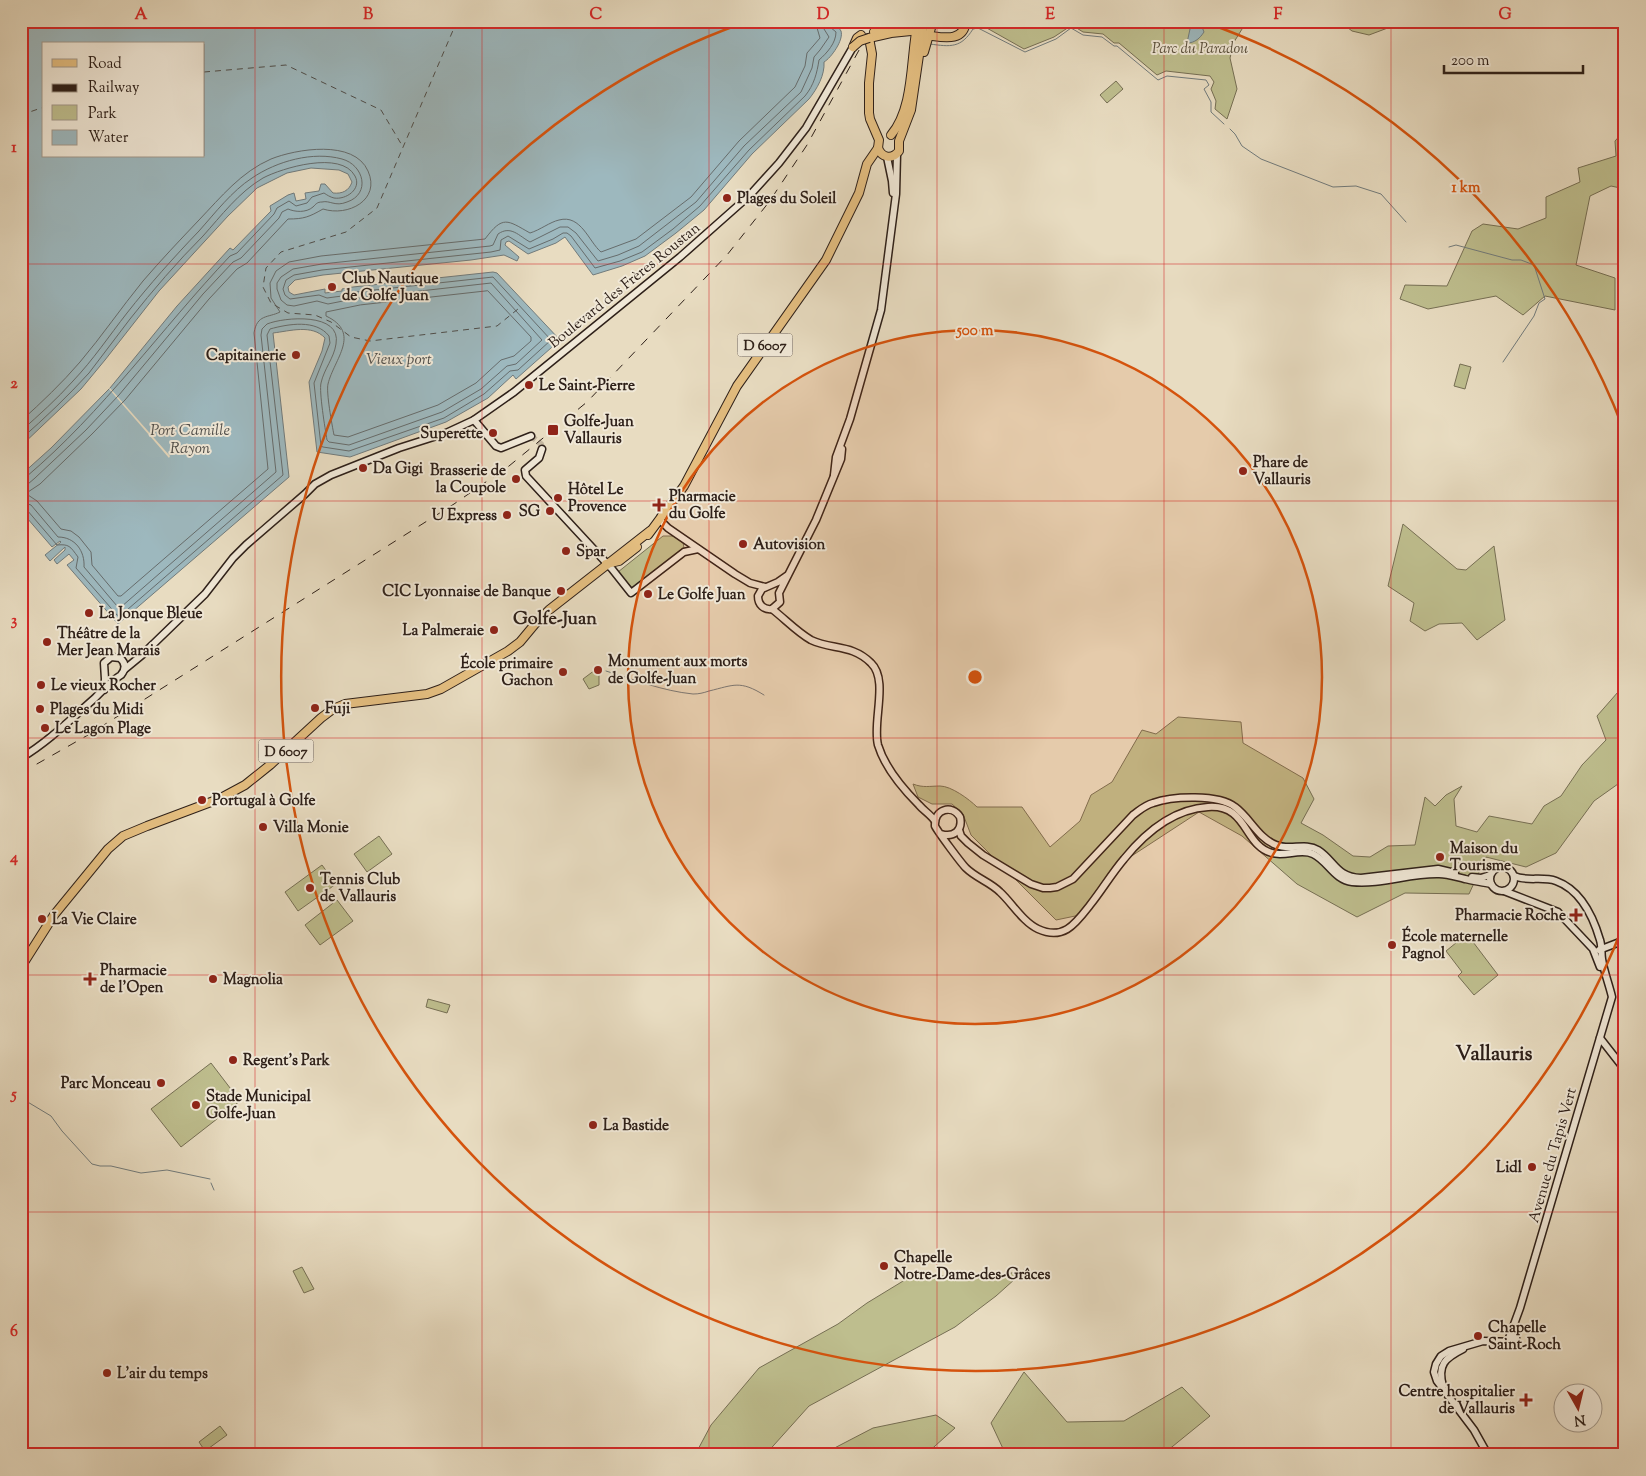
<svg xmlns="http://www.w3.org/2000/svg" width="1646" height="1476" font-family="'Sorts Mill Goudy',serif">
<style>
.green{fill:#bebe8e;stroke:#766f54}
.water{fill:#9db8be;stroke:#717b7c;fill-rule:evenodd}
.pier{fill:#e8dcc1}
.lines{fill:none;stroke-linecap:round;stroke-linejoin:round}
.shore{stroke:#666c6c;stroke-width:1}
.stream{stroke:#717b7c;stroke-width:1}
.ferry{stroke:#4f4e4b;stroke-width:1;stroke-dasharray:6 5;stroke-linecap:butt}
.secondary-tunnel{stroke:#c3b69f;stroke-width:6;stroke-dasharray:6 3;stroke-linecap:butt}
.secondary-casing{stroke:#2e2019;stroke-width:9}
.primary-casing{stroke:#2e2019;stroke-width:10}
.secondary{stroke:#f0e8d7;stroke-width:6}
.primary{stroke:#e4be80;stroke-width:8}
.rail{stroke:#2e2019;stroke-width:1;stroke-dasharray:9 9;stroke-linecap:butt}
.primary-bridge-casing{stroke:#2e2019;stroke-width:10;stroke-linecap:butt}
.primary-bridge{stroke:#e4be80;stroke-width:8}
.grid{fill:none;stroke:#d62828;stroke-width:1;stroke-opacity:0.55}
.ring{fill:none;stroke:#d5530d;stroke-width:2.5}
.poi-dot{fill:#8f2418;stroke:#f0e8d7;stroke-width:2}
.labels{text-anchor:middle;stroke-width:4;stroke-linejoin:round;paint-order:stroke}
.shield{fill:#f0e8d7;stroke:#685c52;stroke-width:1}
.shield-label{font-size:14px;font-weight:bold;fill:#2e2019}
.park-label{font-size:15px;font-style:italic;fill:#594f3c;stroke:#f0e8d7}
.poi-label{font-size:15px;font-weight:bold;fill:#2e2019;stroke:#f0e8d7;text-anchor:start}
.street-label{font-size:15px;fill:#2e2019;stroke:#f0e8d7}
.water-label{font-size:16px;font-style:italic;fill:#4f4e4b;stroke:#f0e8d7}
.quarter-label{font-size:18px;font-weight:bold;fill:#2e2019;stroke:#f0e8d7}
.district-label{font-size:20px;font-weight:bold;fill:#2e2019;stroke:#f0e8d7}
.centre{fill:#d5530d;stroke:#f0e8d7;stroke-width:2.5}
.ring-label{font-size:15px;text-anchor:middle;font-weight:bold;fill:#d5530d;stroke:#f0e8d7;stroke-width:4;stroke-linejoin:round;paint-order:stroke}
.neatline{fill:none;stroke:#d62828;stroke-width:2}
.grid-label{font-size:16px;text-anchor:middle;font-weight:bold;fill:#d62828}
</style>
<rect width="100%" height="100%" fill="#e8dcc1"/>
<filter id="stains"><feTurbulence type="fractalNoise" baseFrequency=".004" numOctaves="4"/><feColorMatrix values="0 0 0 0 .2 0 0 0 0 .09 0 0 0 0 .02 0 0 0 .5 -.17"/></filter>
<radialGradient id="worn" r=".72"><stop offset=".6" stop-color="#630" stop-opacity="0"/><stop offset="1" stop-color="#630" stop-opacity=".3"/></radialGradient>
<g class="green">
<polygon points="988,21 1247,21 1234,42 1230,58 1237,89 1227,119 1215,109 1216,101 1211,89 1214,82 1210,76 1166,71 1157,75 1119,43 1114,43 1103,34 1083,32 1072,25 1054,37 1024,49 985,27"/>
<polygon points="1320,21 1400,21 1401,23 1369,35 1352,31 1343,24 1325,25"/>
<polygon points="1116,81 1123,89 1107,103 1100,95"/>
<polygon points="1625,130 1625,189 1611,186 1590,196 1576,265 1615,278 1615,310 1545,296 1523,315 1496,296 1428,309 1400,299 1405,285 1447,286 1472,231 1483,224 1518,229 1546,218 1546,197 1580,182 1578,168 1616,156 1615,141"/>
<polygon points="1460,364 1471,367 1465,389 1454,386"/>
<polygon points="1403,524 1457,569 1466,570 1494,546 1505,620 1477,640 1462,623 1439,624 1425,631 1410,621 1414,603 1388,586"/>
<polygon points="663,536 673,536 683,542 684,548 632,588 618,572"/>
<polygon points="595,670 599,672 599,685 589,689 583,679"/>
<path d="M1625 684V779L1594 801 1556 853 1526 867 1486 857 1469 894 1405 893 1357 917 1297 884 1242 836 1199 812 1127 859 1080 915 1056 920 971 835 963 814 952 804H932L918 797 913 784C923 788 930 786 940 786 951 786 969 799 977 807H1022L1050 847 1080 821 1091 795 1112 782 1142 730 1156 734 1178 717 1241 722 1243 743 1303 778 1314 799 1301 823 1323 835 1353 856 1370 857 1388 846 1415 845 1425 797 1435 806 1446 795 1462 786 1454 799 1456 826 1477 832 1489 816 1532 824 1544 806 1561 796 1582 765 1606 740 1597 716Z"/>
<polygon points="379,836 392,854 367,872 354,854"/>
<polygon points="322,865 336,884 298,911 285,892"/>
<polygon points="337,900 353,921 320,945 305,925"/>
<polygon points="1467,934 1498,975 1474,995 1458,976 1462,972 1446,951"/>
<polygon points="428,999 450,1005 447,1013 426,1007"/>
<polygon points="211,1063 240,1101 181,1147 151,1109"/>
<polygon points="302,1267 314,1289 304,1293 293,1271"/>
<polygon points="1025,1270 996,1296 955,1327 809,1406 765,1455 695,1455 711,1425 759,1368 838,1324 867,1303 913,1275 989,1278"/>
<polygon points="1024,1372 1067,1422 1124,1421 1182,1387 1210,1416 1162,1455 1006,1455 991,1423"/>
<polygon points="936,1415 955,1428 925,1455 821,1455 873,1428"/>
<polygon points="220,1426 227,1435 205,1451 199,1442"/>
</g>
<g class="water">
<path d="M21 21H834C835 25 839 27 841 31 844 40 831 58 824 62 825 75 817 89 809 99L752 154 704 210 676 233 645 256 622 266 593 275 565 237 556 243 528 254 509 241 506 242 505 245 519 257 517 261 504 255 471 260 323 275 295 280 288 287 289 292 294 295 325 289V293L342 291V289L353 287 493 272 497 273 560 340 516 379 513 375 488 398 446 422 350 457 317 452 309 382 322 351 325 338C312 324 290 331 273 333L289 477 118 624 67 565 74 560 69 554 57 564 54 560 65 550V547L50 561 45 555 61 542 60 541 52 547 21 511V475L51 448 110 388 177 306 230 248 233 250 271 211 270 206 288 195 294 193 296 201 306 199 305 193 319 191 321 184H325L333 193C342 194 349 191 352 182L348 174 339 170 311 168 287 173 257 188 228 216 159 291 105 360 81 389 21 446ZM44 44H204V156H44Z"/>
<path d="M1195 25 1202 27 1204 32C1200 38 1195 43 1187 43L1190 29Z"/>
</g>
<polygon class="pier" points="110,388 170,456 169,458 109,389"/>
<g class="lines">
<g class="shore">
<path d="M488 291 531 337V341L514 356 501 360 476 383 438 405 348 437 334 435C332 425 326 392 328 384 334 359 362 333 326 316V312L360 305Z"/>
<path d="M21 421C42 402 62 383 80 362 102 336 121 308 143 281 161 260 180 240 199 220 221 197 241 172 271 159 296 149 354 139 368 171 381 200 348 217 323 209 309 217 304 219 288 219L247 263 237 269 209 299 125 400 92 434 40 484 28 492V495L37 501 61 529 71 531 79 537 91 552 92 565 118 596H121L268 469 254 333C257 314 268 318 280 312L271 298 270 283 276 271 289 262 321 256 485 239C503 215 507 220 530 233 540 230 550 222 559 220 581 214 589 242 601 252L636 239 691 197 739 141 795 87 805 66 807 53 820 38 815 21"/>
<path d="M21 431C39 415 57 399 73 381 93 360 109 336 127 313 149 285 174 257 199 231 215 213 232 191 252 178 277 161 313 151 342 159 364 165 371 194 347 202 335 207 330 200 322 202 317 202 316 204 313 207 306 213 295 212 288 209L282 212 279 218 241 258 233 262 203 294 119 395 86 430 35 478 28 484 21 485"/>
<path d="M21 439C45 418 68 396 89 373 103 355 116 337 130 319 153 290 177 262 203 236 221 216 239 192 263 178 282 168 341 150 355 176 362 189 346 200 334 198 330 197 327 195 324 193L312 197 307 203 296 206 289 201 277 208 274 214 237 253 230 256C161 329 103 412 26 477L21 478"/>
<path d="M21 502 31 505 58 537C75 537 85 551 84 567L117 606 121 607 276 472 261 335 262 329 267 324C284 317 342 312 336 344 334 358 324 369 321 383 319 392 325 428 327 440L329 442 349 445 442 412 481 389 507 366 516 364 542 340 491 283 358 298 328 304 317 301 294 306 287 305 281 300 277 289V283L281 277 293 269 322 264 490 246 493 245 498 234C511 225 519 236 530 242L560 227H568L576 233 598 261 618 255 639 246 696 202 744 146 801 92 812 68 814 57 820 50 829 37 824 29 823 21"/>
<path d="M21 509 27 510 57 545C69 544 70 546 78 557L76 568 117 615 120 616 283 475 267 335 270 329C288 324 316 319 329 336L330 343 314 383 321 446 323 447 349 451 444 418 484 394 510 371 518 370 551 340 493 277 356 292 342 296 327 298 319 295 290 299 285 295 283 289 286 280 294 275 322 270 491 252 500 250 501 240 508 236 529 249 553 239 563 233H567L571 236 595 268 620 261 642 252 673 229 700 206 749 150 805 96C814 85 817 73 819 60 827 53 836 43 836 32L830 27 829 21"/>
</g>
<g class="stream">
<path d="M930 44C951 47 961 48 973 29L978 28 1025 52 1056 39 1071 28 1083 35 1102 37 1114 46H1117L1158 80 1167 76 1206 80 1209 85 1204 89 1211 102V112L1224 124"/>
<polyline points="1230,129 1235,134 1242,146 1261,159 1333,187 1356,186 1381,194 1406,222"/>
<polyline points="1449,247 1456,245 1512,260 1521,260 1534,265 1545,299 1539,303 1534,316 1503,362"/>
<path d="M606 671C635 680 663 691 693 694 699 694 703 693 709 691 734 685 740 680 764 695"/>
<polyline points="21,1100 26,1101 51,1116 62,1131 92,1164 100,1166 111,1166 141,1173 167,1170 210,1179"/>
<polyline points="211,1183 214,1190"/>
</g>
<g class="ferry">
<polyline points="457,21 377,208 346,232 281,252 266,268 263,287 271,303 288,313 315,315 331,322 351,337 370,341 497,326 518,309"/>
<polyline points="204,72 286,65 381,110 403,147"/>
<polyline points="21,115 44,107"/>
</g>
<polyline class="secondary-tunnel" points="531,436 541,444 542,449"/>
<g class="secondary-casing">
<g id="secondary">
<polyline points="887,157 892,181 893,193"/>
<polyline points="474,420 496,446 501,448 531,436"/>
<polyline points="542,449 539,458 525,470 526,476 612,569 631,593 684,552 698,549"/>
<polyline points="834,475 836,457 850,419 881,310 896,194 897,154"/>
<polyline points="661,516 661,521 668,528 735,574 750,583 765,587"/>
<path d="M788 575 778 582 762 589 758 596C758 605 764 610 772 609L780 602 779 593 816 520 841 459 842 449"/>
<path d="M772 609C785 619 797 632 811 640 832 650 852 644 871 663 889 680 872 722 878 745 885 768 902 788 919 805 924 811 930 814 935 821"/>
<polyline points="125,669 142,655 205,594 233,558 246,545 305,494 315,484 331,475 399,448 446,433 474,420 514,392 680,257 750,195 779,163 806,128 853,47"/>
<path d="M21 758C48 742 71 719 95 698 103 690 111 681 121 675 126 669 126 663 120 658L111 657 104 663 105 679 104 690"/>
<path d="M959 830 961 836 968 843 983 855 1031 884 1043 888H1050L1057 887 1073 879 1133 815C1140 810 1145 805 1153 803 1172 796 1219 794 1235 807 1250 818 1258 838 1276 845 1290 851 1305 842 1318 850 1335 861 1336 877 1361 878L1438 869 1455 873"/>
<path d="M941 834C954 838 963 830 960 817 952 804 934 809 935 826 938 832 961 863 966 868 976 878 990 882 1000 892 1012 903 1023 922 1038 929 1064 941 1076 923 1090 905 1102 890 1112 873 1124 859 1145 833 1174 809 1208 807 1248 804 1243 845 1272 853 1285 857 1301 848 1313 854 1328 861 1334 880 1352 882 1381 885 1410 873 1439 874 1448 874 1456 877 1465 879 1473 881 1482 882 1491 884"/>
<circle cx="1502" cy="879" r="12"/>
<polyline points="1472,877 1481,878 1490,875"/>
<polyline points="1504,891 1558,912 1593,949 1600,967"/>
<polyline points="1599,950 1625,940"/>
<polyline points="1600,1038 1625,1070"/>
<path d="M1509 1338 1520 1308 1612 997C1609 984 1604 972 1602 959 1601 953 1602 946 1600 940 1593 916 1581 890 1556 881 1542 876 1527 882 1514 876"/>
<path d="M1443 1386C1437 1365 1445 1358 1463 1349"/>
<polyline points="1488,1455 1474,1430 1437,1381 1434,1372 1436,1364 1441,1356 1449,1351 1483,1341 1515,1342 1516,1338 1511,1336"/>
</g>
</g>
<g class="primary-casing">
<g id="primary">
<polyline points="874,32 890,27 904,30"/>
<path d="M932 36C946 38 964 41 966 21"/>
<polyline points="869,38 891,33 911,31"/>
<polyline points="853,47 857,38 861,35"/>
<polyline points="924,52 933,21"/>
<path d="M891 135C915 107 910 56 918 21"/>
<path d="M878 148C882 158 892 160 899 151V141L911 110 924 21"/>
<polyline points="648,535 684,486 737,386 826,260 859,193 867,164 878,148 879,140 870,119 869,113 869,83 872,54 869,38"/>
<polyline points="606,564 619,561 637,547"/>
<polyline points="21,967 54,915 108,849 123,836 147,826 219,799 245,785 270,765 321,718 333,709 345,704 427,694 441,689 508,651 520,642 535,624 549,610 650,531"/>
</g>
</g>
<use href="#secondary" class="secondary"/>
<use href="#primary" class="primary"/>
<polyline class="rail" points="21,773 88,735 454,504 509,466 587,402 727,255 769,202 807,145 875,21"/>
<g class="primary-bridge-casing">
<polyline id="primary-bridge" points="853,47 860,41 869,38"/>
</g>
<use href="#primary-bridge" class="primary-bridge"/>
</g>
<path class="grid" d="M255 21V1455M482 21V1455M709 21V1455M937 21V1455M1164 21V1455M1391 21V1455M21 264H1625M21 501H1625M21 738H1625M21 975H1625M21 1212H1625"/>
<circle cx="975" cy="677" r="347" fill="#d5530d" fill-opacity=".12"/>
<g class="ring">
<circle cx="975" cy="677" r="347"/>
<path d="M1623 926A694 694 0 1 1 743 23M1207 23A694 694 0 0 1 1623 428"/>
</g>
<g class="poi-dot">
<circle cx="727" cy="198" r="5"/>
<circle cx="332" cy="287" r="5"/>
<circle cx="296" cy="355" r="5"/>
<circle cx="529" cy="385" r="5"/>
<rect x="547" y="424" width="12" height="12" rx="2.5"/>
<circle cx="493" cy="433" r="5"/>
<circle cx="363" cy="468" r="5"/>
<circle cx="1243" cy="471" r="5"/>
<circle cx="516" cy="479" r="5"/>
<circle cx="558" cy="498" r="5"/>
<path d="M656.5 497.5h5v5h5v5h-5v5h-5v-5h-5v-5h5z"/>
<circle cx="550" cy="511" r="5"/>
<circle cx="507" cy="515" r="5"/>
<circle cx="743" cy="544" r="5"/>
<circle cx="566" cy="551" r="5"/>
<circle cx="561" cy="591" r="5"/>
<circle cx="648" cy="594" r="5"/>
<circle cx="89" cy="613" r="5"/>
<circle cx="494" cy="630" r="5"/>
<circle cx="47" cy="642" r="5"/>
<circle cx="598" cy="670" r="5"/>
<circle cx="563" cy="672" r="5"/>
<circle cx="41" cy="685" r="5"/>
<circle cx="315" cy="708" r="5"/>
<circle cx="40" cy="709" r="5"/>
<circle cx="45" cy="728" r="5"/>
<circle cx="202" cy="800" r="5"/>
<circle cx="263" cy="827" r="5"/>
<circle cx="1440" cy="857" r="5"/>
<circle cx="310" cy="888" r="5"/>
<path d="M1573.5 907.5h5v5h5v5h-5v5h-5v-5h-5v-5h5z"/>
<circle cx="42" cy="919" r="5"/>
<circle cx="1392" cy="945" r="5"/>
<path d="M87.5 971.5h5v5h5v5h-5v5h-5v-5h-5v-5h5z"/>
<circle cx="213" cy="979" r="5"/>
<circle cx="233" cy="1060" r="5"/>
<circle cx="161" cy="1083" r="5"/>
<circle cx="196" cy="1105" r="5"/>
<circle cx="593" cy="1125" r="5"/>
<circle cx="1532" cy="1167" r="5"/>
<circle cx="884" cy="1266" r="5"/>
<circle cx="1478" cy="1336" r="5"/>
<circle cx="107" cy="1373" r="5"/>
<path d="M1523.5 1392.5h5v5h5v5h-5v5h-5v-5h-5v-5h5z"/>
</g>
<g class="labels">
<g class="shield">
<rect x="737.5" y="333.5" width="55" height="23" rx="4"/>
<rect x="258.5" y="739.5" width="55" height="23" rx="4"/>
</g>
<g class="shield-label">
<text x="765" y="350">D 6007</text>
<text x="286" y="756">D 6007</text>
</g>
<g class="park-label">
<text x="1200" y="53">Parc du Paradou</text>
</g>
<g class="poi-label">
<text x="737" y="203">Plages du Soleil</text>
<text x="342" y="283">Club Nautique<tspan x="342" dy="17">de Golfe Juan</tspan></text>
<text x="286" y="360" text-anchor="end">Capitainerie</text>
<text x="539" y="390">Le Saint-Pierre</text>
<text x="564" y="426">Golfe-Juan<tspan x="564" dy="17">Vallauris</tspan></text>
<text x="483" y="438" text-anchor="end">Superette</text>
<text x="1253" y="467">Phare de<tspan x="1253" dy="17">Vallauris</tspan></text>
<text x="373" y="473">Da Gigi</text>
<text x="506" y="475" text-anchor="end">Brasserie de<tspan x="506" dy="17">la Coupole</tspan></text>
<text x="568" y="494">Hôtel Le<tspan x="568" dy="17">Provence</tspan></text>
<text x="669" y="501">Pharmacie<tspan x="669" dy="17">du Golfe</tspan></text>
<text x="540" y="516" text-anchor="end">SG</text>
<text x="497" y="520" text-anchor="end">U Express</text>
<text x="753" y="549">Autovision</text>
<text x="576" y="556">Spar</text>
<text x="551" y="596" text-anchor="end">CIC Lyonnaise de Banque</text>
<text x="658" y="599">Le Golfe Juan</text>
<text x="99" y="618">La Jonque Bleue</text>
<text x="484" y="635" text-anchor="end">La Palmeraie</text>
<text x="57" y="638">Théâtre de la<tspan x="57" dy="17">Mer Jean Marais</tspan></text>
<text x="608" y="666">Monument aux morts<tspan x="608" dy="17">de Golfe-Juan</tspan></text>
<text x="553" y="668" text-anchor="end">École primaire<tspan x="553" dy="17">Gachon</tspan></text>
<text x="51" y="690">Le vieux Rocher</text>
<text x="325" y="713">Fuji</text>
<text x="50" y="714">Plages du Midi</text>
<text x="55" y="733">Le Lagon Plage</text>
<text x="212" y="805">Portugal à Golfe</text>
<text x="273" y="832">Villa Monie</text>
<text x="1450" y="853">Maison du<tspan x="1450" dy="17">Tourisme</tspan></text>
<text x="320" y="884">Tennis Club<tspan x="320" dy="17">de Vallauris</tspan></text>
<text x="1566" y="920" text-anchor="end">Pharmacie Roche</text>
<text x="52" y="924">La Vie Claire</text>
<text x="1402" y="941">École maternelle<tspan x="1402" dy="17">Pagnol</tspan></text>
<text x="100" y="975">Pharmacie<tspan x="100" dy="17">de l'Open</tspan></text>
<text x="223" y="984">Magnolia</text>
<text x="243" y="1065">Regent's Park</text>
<text x="151" y="1088" text-anchor="end">Parc Monceau</text>
<text x="206" y="1101">Stade Municipal<tspan x="206" dy="17">Golfe-Juan</tspan></text>
<text x="603" y="1130">La Bastide</text>
<text x="1522" y="1172" text-anchor="end">Lidl</text>
<text x="894" y="1262">Chapelle<tspan x="894" dy="17">Notre-Dame-des-Grâces</tspan></text>
<text x="1488" y="1332">Chapelle<tspan x="1488" dy="17">Saint-Roch</tspan></text>
<text x="117" y="1378">L'air du temps</text>
<text x="1515" y="1396" text-anchor="end">Centre hospitalier<tspan x="1515" dy="17">de Vallauris</tspan></text>
</g>
<g class="street-label">
<text transform="translate(624 285) rotate(-39)" y="5">Boulevard des Frères Roustan</text>
<text transform="translate(1552 1155) rotate(-74)" y="5">Avenue du Tapis Vert</text>
</g>
<g class="water-label">
<text x="399" y="364">Vieux port</text>
<text x="190" y="435">Port Camille<tspan x="190" dy="18">Rayon</tspan></text>
</g>
<g class="quarter-label">
<text x="555" y="624">Golfe-Juan</text>
</g>
<g class="district-label">
<text x="1494" y="1060">Vallauris</text>
</g>
</g>
<circle cx="975" cy="677" r="8" class="centre"/>
<g class="ring-label">
<text x="1466" y="192">1 km</text>
<text x="975" y="335">500 m</text>
</g>
<rect width="1646" height="1476" fill="none" stroke="#e8dcc1" stroke-width="55"/>
<rect x="42" y="42" width="162" height="115" fill="#f0e8d7" stroke="#a2988b"/>
<rect x="52" y="59" width="25" height="8" fill="#e4be80" stroke="#a2988b"/>
<text x="88" y="68" font-size="15" fill="#2e2019">Road</text>
<rect x="52" y="84" width="25" height="8" fill="#2e2019" stroke="#a2988b"/>
<text x="88" y="92" font-size="15" fill="#2e2019">Railway</text>
<rect x="52" y="105" width="25" height="15" fill="#bebe8e" stroke="#a2988b"/>
<text x="88" y="118" font-size="15" fill="#2e2019">Park</text>
<rect x="52" y="130" width="25" height="15" fill="#9db8be" stroke="#a2988b"/>
<text x="88" y="142" font-size="15" fill="#2e2019">Water</text>
<g transform="translate(1578 1408) rotate(172)"><circle r="24" fill="#f0e8d7" stroke="#a2988b"/>
<path d="M0-4L9 19L0 12L-9 19Z" fill="#8f2418"/>
<text y="-8" font-size="14" font-weight="bold" text-anchor="middle" fill="#2e2019">N</text>
</g>
<path d="M1444 65v8h139v-8" fill="none" stroke="#2e2019" stroke-width="2.5"/>
<text x="1451" y="65" font-size="15" fill="#2e2019" stroke="#f0e8d7" stroke-width="4" paint-order="stroke">200 m</text>
<rect x="28" y="28" width="1590" height="1420" class="neatline"/>
<g class="grid-label">
<text x="141" y="19">A</text>
<text x="368" y="19">B</text>
<text x="596" y="19">C</text>
<text x="823" y="19">D</text>
<text x="1050" y="19">E</text>
<text x="1278" y="19">F</text>
<text x="1505" y="19">G</text>
<text x="14" y="152">1</text>
<text x="14" y="388">2</text>
<text x="14" y="625">3</text>
<text x="14" y="862">4</text>
<text x="14" y="1099">5</text>
<text x="14" y="1336">6</text>
</g>
<rect width="100%" height="100%" filter="url(#stains)"/>
<rect width="100%" height="100%" fill="url(#worn)"/>
</svg>
